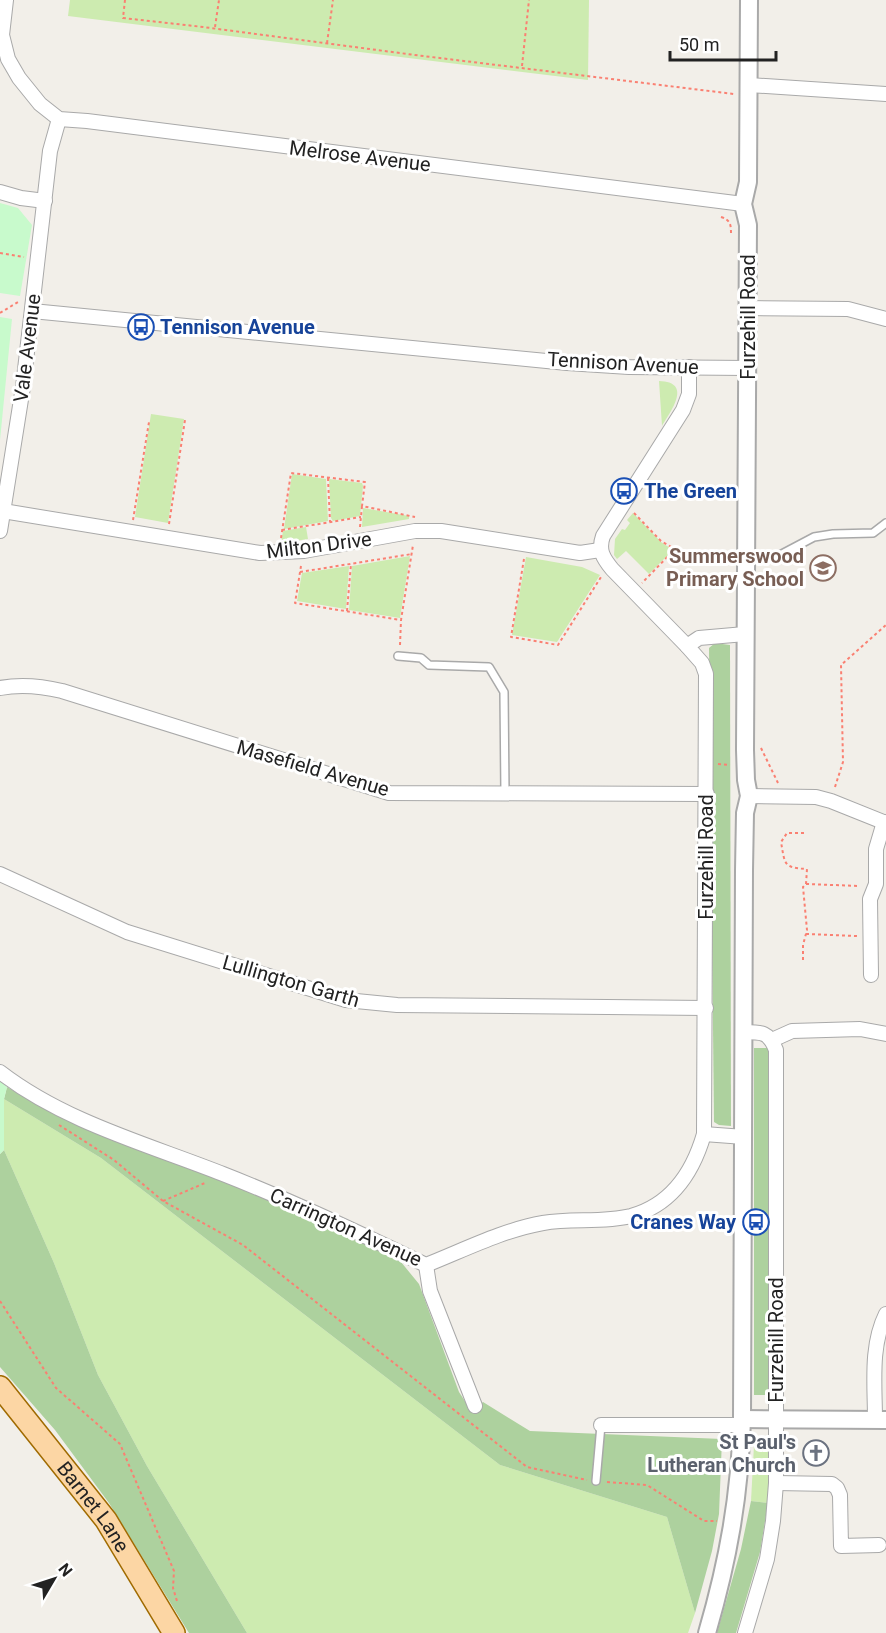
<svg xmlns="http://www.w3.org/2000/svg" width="886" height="1633" font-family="Roboto,sans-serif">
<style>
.grass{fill:#cdebb0}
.forest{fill:#add19e}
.park{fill:#c8facc}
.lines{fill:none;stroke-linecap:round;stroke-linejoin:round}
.service-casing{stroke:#a9a9a9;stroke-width:10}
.minor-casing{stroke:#a9a9a9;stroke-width:16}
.tertiary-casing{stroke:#a9a9a9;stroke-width:20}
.primary-casing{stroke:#a06b00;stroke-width:24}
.path{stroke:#fa8072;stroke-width:2;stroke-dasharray:3 3;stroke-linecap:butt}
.service{stroke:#fff;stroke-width:7}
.minor{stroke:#fff;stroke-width:14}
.tertiary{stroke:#fff;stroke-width:16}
.primary{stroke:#fcd6a4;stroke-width:21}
.labels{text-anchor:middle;stroke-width:6;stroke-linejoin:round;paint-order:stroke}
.street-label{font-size:20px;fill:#222;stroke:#fff}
.transit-label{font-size:20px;font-weight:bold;fill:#164399;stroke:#fff;text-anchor:start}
.education-label{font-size:20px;font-weight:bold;fill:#785e54;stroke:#fff;text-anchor:end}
.worship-label{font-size:20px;font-weight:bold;fill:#5b616d;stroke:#fff;text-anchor:end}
</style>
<rect width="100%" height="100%" fill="#f2efe9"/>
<g class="grass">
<polygon points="70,0 589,0 588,80 68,16"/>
<path d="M659 381C693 382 671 411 662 426Z"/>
<polygon points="151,414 184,419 168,523 135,517"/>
<polygon points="292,474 326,479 328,521 284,529"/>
<polygon points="329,479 362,483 363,486 360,516 333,521 331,518"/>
<polygon points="363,508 409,516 409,519 362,527"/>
<polygon points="633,513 661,542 673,550 649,574 626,551 617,559 614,555 615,539 622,529 625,530 630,523 627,520"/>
<polygon points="306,527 308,539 281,543 283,531"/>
<polygon points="410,556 400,618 349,610 352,566"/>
<polygon points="526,557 582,567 600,575 557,642 512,635"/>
<polygon points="349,566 346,609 297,601 302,573"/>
<polygon points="4,1099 101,1158 500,1465 667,1517 695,1613 688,1633 247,1633 147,1466 98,1375 54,1263 4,1150"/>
<polygon points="756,1439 763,1440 769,1445 770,1482 768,1503 751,1501 754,1445"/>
</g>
<g class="forest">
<polygon points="715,643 730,645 731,1126 719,1125 714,1122 709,648"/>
<rect x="754" y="1048" width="15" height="347"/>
<polygon points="7,1087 52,1113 324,1222 401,1262 419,1284 459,1392 472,1412 483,1402 530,1431 722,1439 719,1514 712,1551 695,1613 667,1517 500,1465 101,1158 4,1099"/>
<polygon points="4,1150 54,1263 98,1375 147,1466 247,1633 189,1633 109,1503 55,1430 0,1367 0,1154"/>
<polygon points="751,1501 768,1503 760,1552 736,1633 717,1633 741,1549"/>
</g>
<g class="park">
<polygon points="0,203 18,208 32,225 20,296 0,293"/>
<polygon points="0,317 12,319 0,440"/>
<polygon points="0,1079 7,1087 4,1099 4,1150 0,1154"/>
</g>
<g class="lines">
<g class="service-casing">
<g id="service">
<polyline points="748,561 778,556 814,537 833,534 873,533 886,523"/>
<polyline points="398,656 421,658 429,665 489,667 504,692 505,793"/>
<polyline points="596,1481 601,1425"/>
</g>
</g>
<g class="minor-casing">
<g id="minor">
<polyline points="6,0 2,35 8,59 19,78 40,104 59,119 87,121 743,204"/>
<polyline points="749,85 886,94"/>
<polyline points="0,192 21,198 45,201"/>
<polyline points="747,308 848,309 886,319"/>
<polyline points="32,311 567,363 629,367 748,368"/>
<polyline points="3,511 260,553 304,551 415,531 441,531 580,553 600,550"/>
<polyline points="0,531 23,387 50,151 59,119"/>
<path d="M687 646 612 569C603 558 598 550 603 536L683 410 689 394V367"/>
<path d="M0 688C21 684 41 686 62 691L389 793 707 794"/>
<polyline points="749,796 816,797 831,801 886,823"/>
<polyline points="0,874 127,932 346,1000 397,1005 706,1008"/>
<polyline points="871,975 870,899 876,884 876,849 884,822"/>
<path d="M744 1032C762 1032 769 1032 776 1050V1483L773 1521 767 1559 745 1633"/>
<polyline points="772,1040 792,1031 860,1029 886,1034"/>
<path d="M0 1072C65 1122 147 1144 223 1174 292 1201 359 1233 426 1265 464 1250 503 1230 543 1223 572 1218 603 1223 631 1216 671 1205 693 1172 704 1134L706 674 702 663 687 646 699 638 745 634"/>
<polyline points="704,1134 744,1137"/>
<polyline points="426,1265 430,1291 475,1406"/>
<path d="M875 1420C875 1385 870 1346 886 1314"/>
<polyline points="601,1425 742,1425"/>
<polyline points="776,1483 832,1484 837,1488 840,1495 841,1546 879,1545"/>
</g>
</g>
<g class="tertiary-casing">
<g id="tertiary">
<polyline points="742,1419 886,1420"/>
<path d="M707 1633C728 1561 740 1495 742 1419L744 870 745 813 749 796 746 780 745 750 748 225 743 204 748 182 749 0"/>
</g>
</g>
<g class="primary-casing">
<g id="primary">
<path id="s1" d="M0 1387 106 1520 174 1633"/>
</g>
</g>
<g class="path">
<polyline points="125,0 123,18 203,27 415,55 734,94"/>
<polyline points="215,27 219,0"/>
<polyline points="327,43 333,0"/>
<polyline points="522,66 529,0"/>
<path d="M721 217C730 220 731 224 731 233"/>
<polyline points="0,253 24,257"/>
<polyline points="0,313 18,302"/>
<polyline points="328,478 330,522"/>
<polyline points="634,513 661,541 675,549 642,583"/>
<polyline points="133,520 149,422"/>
<polyline points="169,524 185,420"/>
<polyline points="360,527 362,506"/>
<polyline points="282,530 361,517"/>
<polyline points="281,538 291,473 365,482 362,506 415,517"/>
<polyline points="524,559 511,637 558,645 601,577"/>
<polyline points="301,566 295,603 401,620 413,545"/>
<polyline points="300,572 412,554"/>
<polyline points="347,611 351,564"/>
<polyline points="400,645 401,620"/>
<polyline points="761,748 778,783"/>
<polyline points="718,764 730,765"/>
<polyline points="835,787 843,762 841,665 886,625"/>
<path d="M804 833H787L781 842C785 864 783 868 807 869L806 884"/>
<polyline points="806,934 857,936"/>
<polyline points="803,960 803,945 807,930 803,887 806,884 860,886"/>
<polyline points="59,1125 114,1160 163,1201 243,1245 527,1467 587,1480"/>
<polyline points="163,1201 205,1183"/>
<polyline points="0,1301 56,1388 120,1444 174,1571 173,1588 177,1601"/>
<polyline points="607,1482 647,1485 704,1521 717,1521"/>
</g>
<use href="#service" class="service"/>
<use href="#minor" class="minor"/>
<use href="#tertiary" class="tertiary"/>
<use href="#primary" class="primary"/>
</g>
<defs>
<g id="bus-ring" transform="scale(1.35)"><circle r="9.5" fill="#fff" stroke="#1a4fb4" stroke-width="1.5"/><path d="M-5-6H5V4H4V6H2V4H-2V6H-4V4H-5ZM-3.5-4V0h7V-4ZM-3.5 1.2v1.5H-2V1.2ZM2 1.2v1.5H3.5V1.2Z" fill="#1a4fb4"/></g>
<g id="school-ring" transform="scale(1.35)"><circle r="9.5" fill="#fff" stroke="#8d6e63" stroke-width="1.5"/><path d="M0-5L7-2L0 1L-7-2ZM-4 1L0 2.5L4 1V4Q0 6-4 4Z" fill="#8d6e63"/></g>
<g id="church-ring" transform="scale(1.35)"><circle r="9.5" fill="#fff" stroke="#6b7280" stroke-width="1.5"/><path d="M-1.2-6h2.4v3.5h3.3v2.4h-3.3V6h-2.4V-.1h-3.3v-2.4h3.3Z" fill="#6b7280"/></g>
</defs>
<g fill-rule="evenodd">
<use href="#bus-ring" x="141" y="327"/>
<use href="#bus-ring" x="624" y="491"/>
<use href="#school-ring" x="823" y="568"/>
<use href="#bus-ring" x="756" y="1222"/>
<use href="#church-ring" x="816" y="1453"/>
</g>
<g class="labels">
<g class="street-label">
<text transform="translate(360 156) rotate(7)" y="7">Melrose Avenue</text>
<text transform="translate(748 317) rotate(-90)" y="7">Furzehill Road</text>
<text transform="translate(27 348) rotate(-83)" y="7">Vale Avenue</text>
<text transform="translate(623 363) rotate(3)" y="7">Tennison Avenue</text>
<text transform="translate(319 545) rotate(-7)" y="7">Milton Drive</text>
<text transform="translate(313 768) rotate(16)" y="7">Masefield Avenue</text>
<text transform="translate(706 857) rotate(-90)" y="7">Furzehill Road</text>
<text transform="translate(291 981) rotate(16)" y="7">Lullington Garth</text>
<text transform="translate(346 1227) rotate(24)" y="7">Carrington Avenue</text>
<text transform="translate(776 1340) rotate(-90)" y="7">Furzehill Road</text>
<text dy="7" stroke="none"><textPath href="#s1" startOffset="152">Barnet Lane</textPath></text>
</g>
<g class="transit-label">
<text x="160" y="334">Tennison Avenue</text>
<text x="644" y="498">The Green</text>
<text x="736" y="1229" text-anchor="end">Cranes Way</text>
</g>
<g class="education-label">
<text x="804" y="563">Summerswood<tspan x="804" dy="23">Primary School</tspan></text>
</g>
<g class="worship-label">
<text x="796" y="1449">St Paul's<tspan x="796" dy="23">Lutheran Church</tspan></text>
</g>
</g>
<g transform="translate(54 1579) rotate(51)" stroke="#ffffff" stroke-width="4.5" paint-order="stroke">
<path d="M0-4.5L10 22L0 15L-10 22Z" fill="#222222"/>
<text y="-9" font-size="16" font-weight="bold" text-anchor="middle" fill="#222222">N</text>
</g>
<path d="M670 51v9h106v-9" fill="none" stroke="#222222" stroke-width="3"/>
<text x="679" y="51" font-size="18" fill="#222222" stroke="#ffffff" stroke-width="4.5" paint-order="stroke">50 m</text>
</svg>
